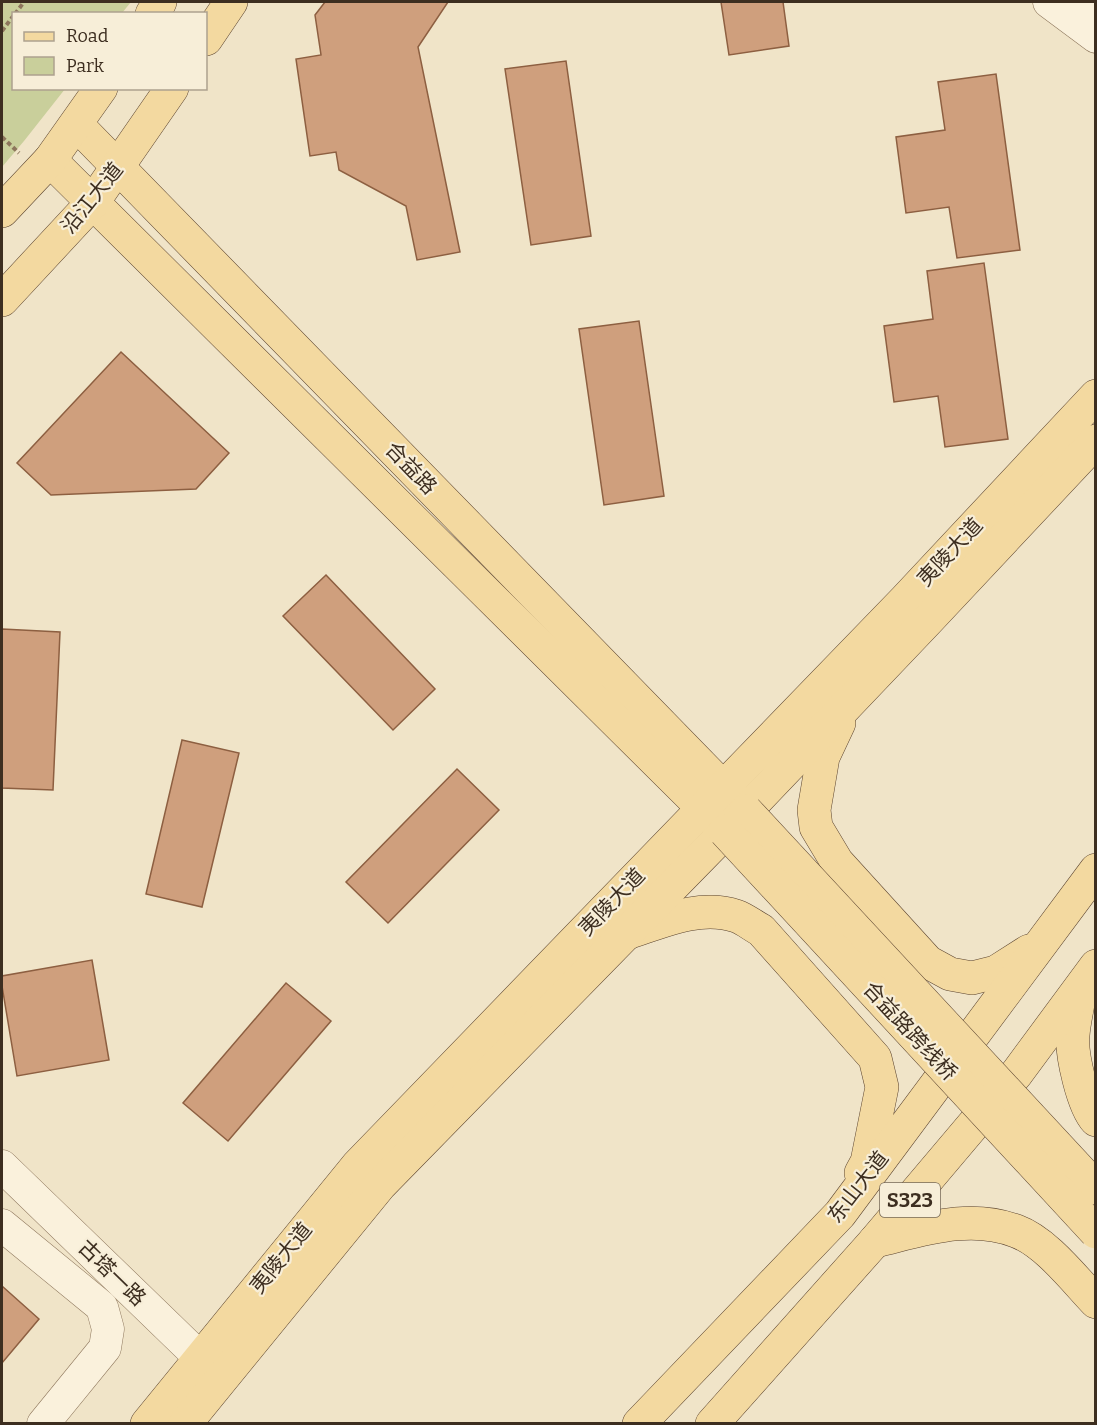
<svg xmlns="http://www.w3.org/2000/svg" width="1097" height="1425" font-family="Bitter,'Noto Sans SC',serif">
<style>
.green{fill:#c9cf9b}
.building{fill:#cf9f7d;stroke:#8d5f41;stroke-width:1.5}
.lines{fill:none;stroke-linecap:round;stroke-linejoin:round}
.minor-casing{stroke:#8d765c;stroke-width:33}
.major-casing{stroke:#5b4430;stroke-width:34}
.path{stroke:#8d765c;stroke-width:4;stroke-dasharray:4.5 3;stroke-linecap:butt}
.minor{stroke:#faf1dc;stroke-width:32}
.major{stroke:#f3d9a0;stroke-width:33}
.major-bridge-casing{stroke:#5b4430;stroke-width:34;stroke-linecap:butt}
.major-bridge{stroke:#f3d9a0;stroke-width:33}
.labels{text-anchor:middle;stroke-width:4.5;stroke-linejoin:round;paint-order:stroke}
.shield{fill:#f7eed8;stroke:#756857;stroke-width:1.5}
.shield-label{font-size:20px;font-weight:bold;fill:#3d2e20}
.street-label{font-size:21px;fill:#3d2e20;stroke:#f7eed8}
</style>
<rect width="100%" height="100%" fill="#f0e4c8"/>
<polygon class="green" points="2,2 131,2 122,13 14,14 14,88 65,89 24,141 2,167"/>
<g class="building">
<polygon points="325,2 448,2 418,47 460,252 417,260 406,206 339,170 336,152 310,156 296,59 321,55 315,15"/>
<polygon points="721,2 783,2 789,46 729,55"/>
<polygon points="566,61 591,236 531,245 505,69"/>
<polygon points="996,74 1020,250 957,258 949,207 906,213 896,137 945,130 938,82"/>
<polygon points="984,263 1008,439 945,447 938,396 894,402 884,326 933,319 927,271"/>
<polygon points="639,321 664,496 604,505 579,329"/>
<polygon points="121,352 229,453 196,489 51,495 17,463"/>
<polygon points="326,575 435,689 393,730 283,616"/>
<polygon points="2,629 60,632 53,790 2,788"/>
<polygon points="182,740 239,753 202,907 146,894"/>
<polygon points="457,769 499,810 388,923 346,882"/>
<polygon points="92,960 109,1060 17,1076 2,986 2,976"/>
<polygon points="286,983 331,1021 228,1141 183,1103"/>
<polygon points="2,1286 39,1319 2,1363"/>
</g>
<g class="lines">
<g class="minor-casing">
<g id="minor">
<polyline points="1049,2 1096,37"/>
<polyline points="1086,2 1096,9"/>
<polyline points="2,1166 219,1376"/>
<polyline points="2,1225 102,1307 108,1329 105,1348 43,1424"/>
</g>
</g>
<g class="major-casing">
<g id="major">
<polyline points="152,14 160,2"/>
<polyline points="206,39 231,2"/>
<polyline points="77,125 738,803"/>
<polyline points="50,160 719,824"/>
<polyline points="2,211 50,160 101,88"/>
<polyline points="2,300 93,202 172,88"/>
<polyline points="839,723 823,757 814,810 816,827 837,862 928,962 950,974 972,978 996,972 1029,951"/>
<path d="M630 932C663 921 701 904 736 916 745 919 753 926 761 930L875 1058 882 1087 867 1162 861 1173"/>
<path d="M1080 992C1078 1006 1074 1021 1073 1035 1071 1054 1083 1106 1096 1120"/>
<path d="M875 1241C922 1230 969 1213 1016 1231 1046 1242 1074 1279 1096 1302"/>
<polyline points="147,1424 358,1165 905,600 1096,396"/>
<polyline points="185,1424 380,1185 746,811 927,621 1096,441"/>
<polyline points="639,1424 840,1214 1096,870"/>
<polyline points="712,1424 875,1241 1017,1073 1096,966"/>
</g>
</g>
<g class="path">
<polyline points="15,14 24,2"/>
<polyline points="2,31 14,15"/>
<polyline points="2,137 19,153"/>
</g>
<use href="#minor" class="minor"/>
<use href="#major" class="major"/>
<g class="major-bridge-casing">
<g id="major-bridge">
<polyline points="746,811 1096,1188"/>
<polyline points="725,831 1096,1232"/>
</g>
</g>
<use href="#major-bridge" class="major-bridge"/>
</g>
<g class="labels">
<rect class="shield" x="880" y="1183" width="60" height="34" rx="4.5"/>
<g class="shield-label">
<text x="910" y="1207">S323</text>
</g>
<g class="street-label">
<text transform="translate(92 198) rotate(-51)" y="7">沿江大道</text>
<text transform="translate(411 468) rotate(46)" y="7">合益路</text>
<text transform="translate(950 552) rotate(-47)" y="7">夷陵大道</text>
<text transform="translate(612 902) rotate(-46)" y="7">夷陵大道</text>
<text transform="translate(910 1031) rotate(47)" y="7">合益路跨线桥</text>
<text transform="translate(858 1187) rotate(-52)" y="7">东山大道</text>
<text transform="translate(281 1258) rotate(-51)" y="7">夷陵大道</text>
<text transform="translate(112 1273) rotate(44)" y="7">古塔一路</text>
</g>
</g>
<rect width="1097" height="1425" fill="none" stroke="#3d2e20" stroke-width="6"/>
<rect x="12" y="12" width="195" height="78" fill="#f7eed8" stroke="#ada18e" stroke-width="1.5"/>
<rect x="24" y="32" width="30" height="9" fill="#f3d9a0" stroke="#ada18e" stroke-width="1.5"/>
<text x="66" y="42" font-size="18" fill="#3d2e20">Road</text>
<rect x="24" y="57" width="30" height="18" fill="#c9cf9b" stroke="#ada18e" stroke-width="1.5"/>
<text x="66" y="72" font-size="18" fill="#3d2e20">Park</text>
</svg>
